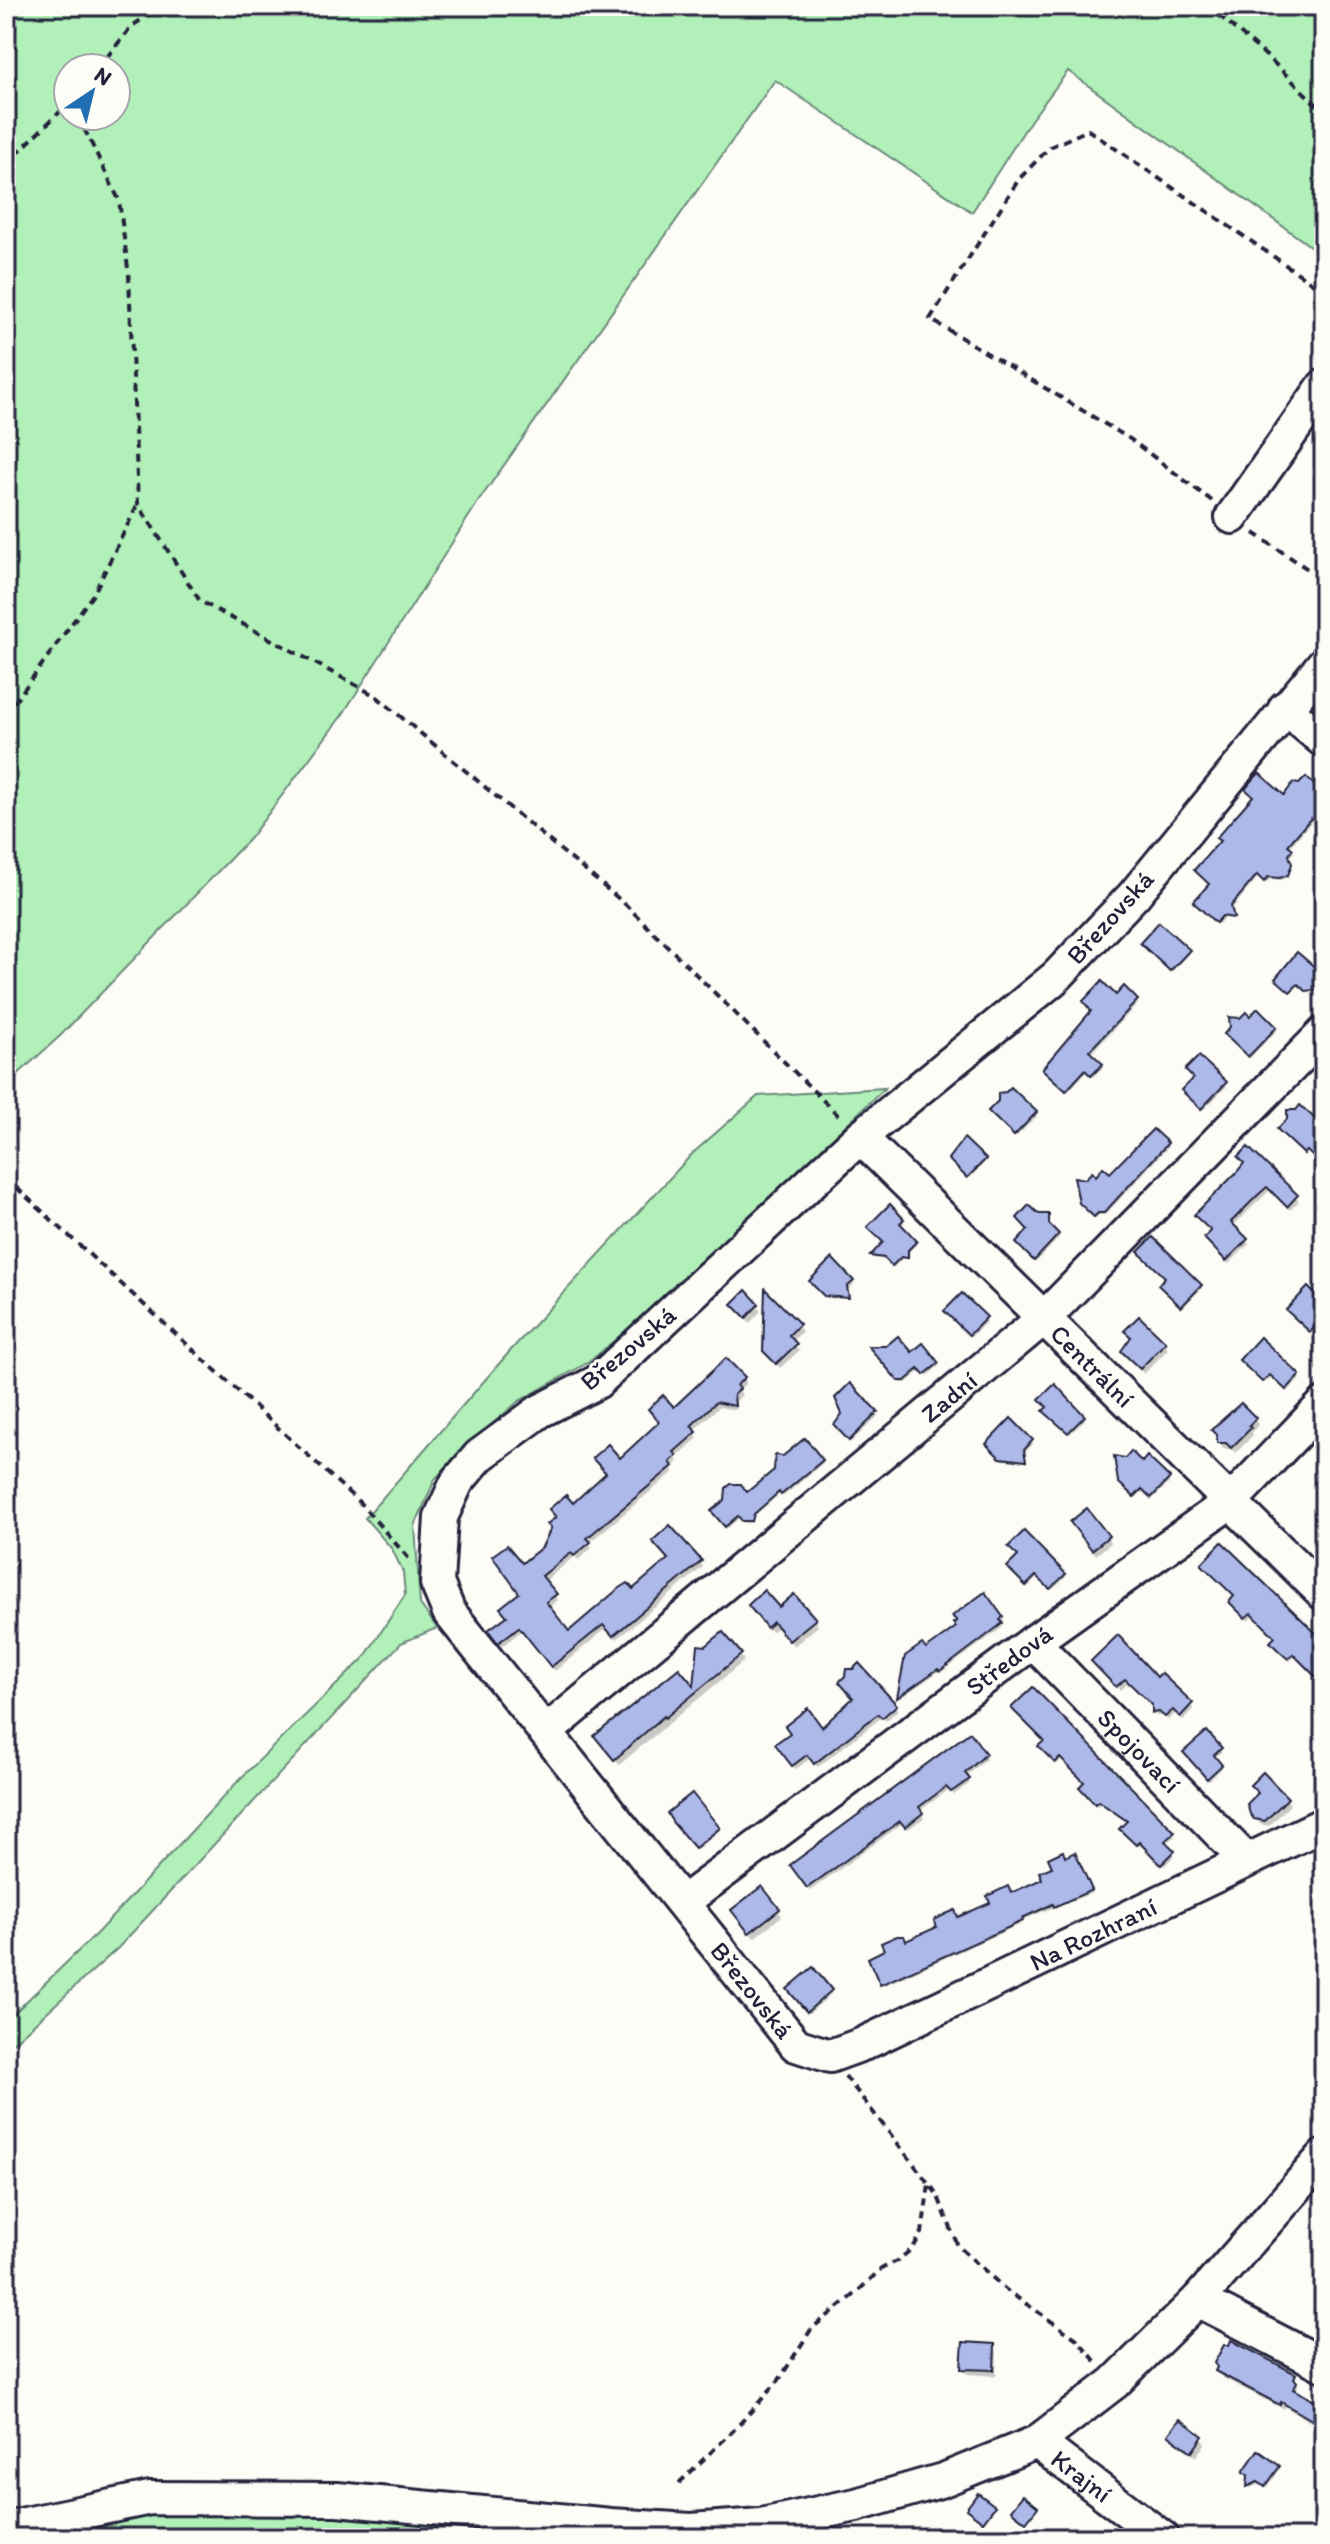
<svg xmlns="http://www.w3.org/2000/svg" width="1330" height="2544" font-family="Itim,sans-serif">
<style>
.green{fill:#b1f0b8;stroke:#6a897a;stroke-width:2;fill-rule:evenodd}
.shadow{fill:#0003}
.building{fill:#acb9e9;stroke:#22223b;stroke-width:2}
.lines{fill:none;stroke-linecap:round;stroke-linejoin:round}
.minor-casing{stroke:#22223b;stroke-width:38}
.path{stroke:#22223b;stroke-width:4;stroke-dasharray:8 6;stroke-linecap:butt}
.minor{stroke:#fdfcf7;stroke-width:32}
.labels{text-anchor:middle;stroke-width:6;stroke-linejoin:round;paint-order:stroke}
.street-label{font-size:26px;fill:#22223b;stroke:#fdfcf7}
</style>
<rect width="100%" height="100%" fill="#fdfcf7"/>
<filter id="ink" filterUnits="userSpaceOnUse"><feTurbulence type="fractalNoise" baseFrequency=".0125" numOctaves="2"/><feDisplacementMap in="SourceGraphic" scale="16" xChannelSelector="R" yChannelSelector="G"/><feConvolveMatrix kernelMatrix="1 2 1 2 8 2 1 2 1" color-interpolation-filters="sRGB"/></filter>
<g filter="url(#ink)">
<g class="green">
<path d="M6 6H1324V256L1068 71 1031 120 972 212 775 80 478 502 343 714 250 838 60 1036 6 1085ZM68 68H116V116H68Z"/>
<polygon points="885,1088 647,1313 589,1362 519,1401 472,1441 435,1479 415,1526 420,1604 437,1628 401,1643 118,1948 6,2049 6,2021 98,1932 240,1779 364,1658 405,1595 403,1572 392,1549 365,1518 511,1350 693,1153 758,1096"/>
<polygon points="311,2512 433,2520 438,2538 50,2538 165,2513"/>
</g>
<g class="shadow">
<polygon points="1324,796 1324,807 1289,848 1293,853 1289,858 1292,868 1289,877 1282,880 1270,879 1266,883 1259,876 1231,910 1233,919 1224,918 1218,924 1196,904 1284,798"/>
<polygon points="1143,945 1188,951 1189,953 1172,972"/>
<polygon points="1297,955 1324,978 1322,991 1309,992 1299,985 1292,993 1279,981"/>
<polygon points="1124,989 1138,1004 1090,1054 1103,1067 1093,1077 1087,1071 1068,1092 1045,1071"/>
<polygon points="1276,1028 1277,1030 1250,1058 1228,1036"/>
<polygon points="1195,1078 1227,1086 1203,1110 1185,1093"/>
<polygon points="1011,1090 1037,1116 1016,1137 992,1114"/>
<polygon points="1167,1144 1168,1147 1105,1215 1099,1215 1096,1218 1082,1205 1096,1178 1110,1176"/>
<polygon points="1248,1149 1299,1201 1290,1210 1270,1190 1233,1226 1249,1244 1229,1264 1208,1242 1245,1165 1240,1158"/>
<polygon points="984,1160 985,1162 970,1178 952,1161"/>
<polygon points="1039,1216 1048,1216 1049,1227 1059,1238 1036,1262 1020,1245"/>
<polygon points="903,1220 904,1222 900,1226 917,1244 908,1253 909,1259 902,1259 894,1267 887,1260 873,1258 885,1243 871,1229"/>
<polygon points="832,1261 854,1284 847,1291 849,1299 827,1298 813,1284"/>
<polygon points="1201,1286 1202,1288 1183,1308 1162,1287"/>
<polygon points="962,1296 987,1321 972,1336 948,1313"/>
<polygon points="734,1304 757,1305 761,1311 750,1323"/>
<polygon points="1324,1306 1324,1333 1321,1330 1314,1337 1289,1310"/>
<polygon points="798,1326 802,1332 792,1341 799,1351 780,1368 765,1350"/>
<polygon points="1127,1331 1164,1343 1168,1349 1144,1374 1123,1351 1132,1339"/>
<polygon points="1260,1340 1300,1379 1288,1391 1272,1376 1265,1383 1243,1362"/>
<polygon points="923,1346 939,1366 927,1376 922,1370 906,1383 901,1383 872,1348 911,1355"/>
<polygon points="743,1378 746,1383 739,1390 742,1395 736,1401 736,1410 719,1407 693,1431 698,1438 676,1458 678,1461 672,1468 674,1472 589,1543 592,1548 578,1560 575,1556 544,1582 558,1600 548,1608 569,1634 633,1592 700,1562 703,1567 617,1639 607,1628 555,1671 523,1630 502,1646 493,1636 509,1617 521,1594 522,1566 543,1548 573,1506 674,1410"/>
<polygon points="1047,1413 1084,1417 1085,1419 1070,1434"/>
<polygon points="876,1414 878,1416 851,1442 838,1428"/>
<polygon points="1255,1419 1258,1425 1252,1432 1253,1435 1236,1453 1231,1449 1223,1449 1214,1430"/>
<polygon points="1011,1421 1033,1444 1024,1453 1026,1462 1003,1460 990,1446"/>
<polygon points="1148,1459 1170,1482 1153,1499 1144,1490 1136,1498 1122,1484"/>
<polygon points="821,1461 823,1463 784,1496 781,1493 754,1516 753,1523 745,1523 740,1517 728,1528 714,1511"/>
<polygon points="1087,1511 1111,1543 1096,1555 1076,1528"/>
<polygon points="1011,1569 1064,1575 1066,1577 1052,1590 1038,1577 1028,1587"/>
<polygon points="985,1595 1003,1621 1000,1623 1003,1627 942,1672 941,1670 899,1699 907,1658 925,1652 959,1628"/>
<polygon points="1231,1602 1324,1645 1324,1694 1315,1684 1319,1679 1296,1656 1290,1661 1274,1646 1277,1638 1254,1615 1248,1621"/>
<polygon points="754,1611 815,1620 818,1626 794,1646 778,1627 771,1632"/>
<polygon points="740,1655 744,1661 619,1765 600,1743 696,1691"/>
<polygon points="1096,1665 1157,1680 1194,1709 1183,1720 1176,1713 1168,1720 1163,1716 1156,1716 1154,1707 1129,1682 1120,1690"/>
<polygon points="855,1699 895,1706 898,1710 886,1721 882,1717 818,1767 811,1758 796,1769 780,1748 822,1730"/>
<polygon points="969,1735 986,1759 966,1777 970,1783 954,1795 950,1789 919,1811 924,1818 908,1829 903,1823 810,1891 792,1865"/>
<polygon points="1046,1742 1173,1833 1175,1836 1166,1844 1175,1855 1164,1866 1142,1843 1138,1847 1123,1832 1128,1822 1100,1803 1098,1806 1083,1790 1086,1783 1063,1759 1057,1764 1042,1749"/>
<polygon points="1220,1750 1221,1752 1214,1758 1222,1768 1209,1780 1187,1754"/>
<polygon points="1252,1785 1287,1799 1290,1805 1269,1826 1260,1824 1252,1813 1259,1795"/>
<polygon points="691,1796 719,1831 698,1849 677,1826"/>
<polygon points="1074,1855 1092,1893 1039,1913 1022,1921 1023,1923 883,1986 871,1959 1045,1880 1065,1860"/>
<polygon points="778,1910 782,1916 754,1938 737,1916"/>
<polygon points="831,1991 832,1993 810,2013 791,1992"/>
<polygon points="994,2346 997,2352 996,2376 967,2374 963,2368"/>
<polygon points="1218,2371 1294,2375 1298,2381 1297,2393 1324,2409 1324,2430 1285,2407 1283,2409 1221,2377"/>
<polygon points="1171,2435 1202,2438 1205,2444 1196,2457 1174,2441"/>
<polygon points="1279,2467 1280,2469 1267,2488 1260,2484 1250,2488 1250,2476 1245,2472"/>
<polygon points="994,2507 995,2509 984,2523 969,2511"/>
<polygon points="474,2533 526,2538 474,2538"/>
</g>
<g class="building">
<polygon points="1259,773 1284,795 1293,783 1299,784 1306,777 1324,794 1324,830 1311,818 1288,845 1293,849 1289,855 1292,864 1288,875 1280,878 1268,877 1264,882 1257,875 1231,906 1234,918 1222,916 1216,923 1193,902 1209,884 1194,870 1220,841 1216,838 1253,796 1245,789"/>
<polygon points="1159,922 1190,950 1170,971 1140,943"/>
<polygon points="1297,952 1324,975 1322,989 1306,991 1298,984 1290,992 1275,979"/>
<polygon points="1102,981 1116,995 1124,986 1138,1000 1089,1051 1103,1064 1091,1076 1085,1070 1066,1091 1042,1069 1091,1011 1083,1001"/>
<polygon points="1258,1008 1277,1027 1248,1057 1224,1034 1230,1027 1229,1017 1240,1018 1246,1012 1250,1016"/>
<polygon points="1199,1056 1227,1082 1201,1109 1181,1090 1193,1078 1185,1070"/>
<polygon points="1011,1087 1037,1112 1014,1136 988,1111 998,1101 998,1093 1006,1092"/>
<polygon points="1300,1105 1324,1127 1324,1167 1307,1151 1304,1154 1277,1129 1287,1119 1287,1110 1296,1110"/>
<polygon points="1153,1129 1168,1143 1104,1213 1098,1213 1094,1217 1079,1203 1074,1177 1085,1179 1092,1172 1096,1176 1103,1167 1110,1173"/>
<polygon points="964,1138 986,1159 967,1178 948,1159"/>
<polygon points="1248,1147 1298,1195 1287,1207 1267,1187 1258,1195 1231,1222 1248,1239 1226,1261 1204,1238 1211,1231 1194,1215 1236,1173 1244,1163 1238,1157"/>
<polygon points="890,1204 904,1219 900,1223 917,1241 908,1250 908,1258 901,1257 892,1266 884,1258 870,1256 883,1242 867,1227"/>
<polygon points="1029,1205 1039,1214 1049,1214 1049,1224 1059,1234 1034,1261 1016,1243 1028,1230 1017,1218"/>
<polygon points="1153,1237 1202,1285 1181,1307 1158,1285 1165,1277 1138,1252"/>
<polygon points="832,1258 854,1281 847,1287 849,1298 824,1296 809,1281"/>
<polygon points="1308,1287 1324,1303 1324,1317 1310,1332 1286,1310"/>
<polygon points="765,1289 800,1324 789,1335 797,1344 776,1364 763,1351"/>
<polygon points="746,1290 759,1304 746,1318 732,1304"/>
<polygon points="962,1293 987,1317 969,1335 944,1311"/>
<polygon points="1139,1316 1166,1342 1140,1369 1121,1351 1131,1337 1124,1331"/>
<polygon points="898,1336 912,1352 923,1343 939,1363 924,1375 919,1369 905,1381 898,1381 868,1346 886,1346"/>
<polygon points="1260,1337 1300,1375 1286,1390 1270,1375 1262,1382 1239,1360"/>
<polygon points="726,1358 745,1377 737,1385 740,1389 734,1395 735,1406 716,1402 691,1426 697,1432 674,1452 677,1455 670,1462 673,1466 587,1538 591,1542 574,1556 571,1553 542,1576 557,1594 546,1602 569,1631 617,1590 628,1583 633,1589 668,1559 652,1541 670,1525 702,1561 613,1636 603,1625 551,1667 519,1627 498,1643 488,1630 507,1616 500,1608 519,1593 492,1556 507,1545 522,1563 542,1547 551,1528 547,1524 556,1517 549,1509 566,1495 573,1503 606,1473 592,1458 608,1444 620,1458 659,1422 648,1409 663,1395 674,1407"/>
<polygon points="850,1383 878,1412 849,1441 834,1425 842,1414 835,1398"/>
<polygon points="1055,1384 1085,1416 1068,1433 1043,1411 1047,1407 1039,1399"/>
<polygon points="1241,1403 1256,1418 1249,1426 1251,1428 1231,1448 1226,1443 1217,1443 1217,1435 1211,1430"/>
<polygon points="1011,1418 1033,1440 1024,1450 1026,1461 1000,1458 986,1444"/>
<polygon points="805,1438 823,1460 781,1495 779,1492 754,1514 752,1521 742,1521 738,1516 725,1527 711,1511 725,1500 726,1488 731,1484 741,1484 747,1492 774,1470 775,1455 783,1456"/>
<polygon points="1131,1451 1142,1462 1147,1456 1170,1478 1151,1498 1142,1489 1134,1497 1118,1482 1114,1456 1125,1458"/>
<polygon points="1087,1508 1109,1536 1092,1550 1070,1522"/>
<polygon points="1024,1531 1066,1574 1050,1589 1036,1576 1026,1586 1007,1567 1018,1556 1008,1547"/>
<polygon points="1222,1542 1324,1641 1324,1685 1293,1654 1288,1659 1279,1651 1270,1642 1275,1637 1251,1613 1245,1618 1229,1602 1234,1596 1201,1564"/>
<polygon points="764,1590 779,1607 794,1594 816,1619 789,1641 773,1622 767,1628 748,1605"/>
<polygon points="985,1592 1003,1617 1000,1620 1003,1623 940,1671 938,1669 897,1698 905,1656 922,1644 926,1649 956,1627 953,1623 957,1621 952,1616"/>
<polygon points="723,1632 742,1654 665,1718 664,1716 614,1760 594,1736 679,1668 694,1686 698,1645 706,1646"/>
<polygon points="1118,1635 1157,1677 1161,1673 1193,1703 1180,1717 1173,1710 1165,1717 1159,1712 1152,1713 1152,1705 1125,1679 1116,1687 1091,1661"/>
<polygon points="859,1663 897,1705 882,1718 878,1714 814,1764 807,1755 792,1766 775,1744 790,1733 785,1726 808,1708 822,1727 853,1698 839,1682 845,1676 846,1669 853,1669"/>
<polygon points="1033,1687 1175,1832 1165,1841 1175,1851 1161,1865 1139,1842 1136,1845 1119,1829 1127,1821 1098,1801 1095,1804 1079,1787 1084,1782 1060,1758 1055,1763 1038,1746 1044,1741 1011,1708"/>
<polygon points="1207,1731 1222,1748 1214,1755 1222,1765 1207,1779 1183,1752"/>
<polygon points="970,1732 986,1754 965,1773 970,1779 951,1792 946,1787 919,1807 923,1813 905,1827 900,1821 807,1888 790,1865"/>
<polygon points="1263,1772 1288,1798 1265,1821 1254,1819 1250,1814 1247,1804 1258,1793 1250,1785"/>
<polygon points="692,1793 720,1828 695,1848 673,1823 667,1813"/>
<polygon points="1063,1851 1065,1857 1075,1852 1092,1890 1054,1907 1053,1904 1038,1911 1022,1918 1023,1921 880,1985 868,1958 884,1950 881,1943 897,1936 904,1936 906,1941 937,1927 934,1920 946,1914 955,1910 958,1917 990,1903 987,1896 1008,1886 1011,1893 1042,1879 1039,1872 1052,1867 1048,1858"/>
<polygon points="762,1886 780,1909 749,1933 731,1910"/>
<polygon points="813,1967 832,1990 807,2012 787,1989"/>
<polygon points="1231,2340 1296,2374 1294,2378 1297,2382 1293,2389 1324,2406 1324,2427 1281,2402 1280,2405 1215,2371 1217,2367 1214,2363 1224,2345 1229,2345"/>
<polygon points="963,2342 995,2344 994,2370 961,2369"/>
<polygon points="1180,2419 1203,2436 1192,2452 1168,2435"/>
<polygon points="1258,2450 1280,2466 1265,2487 1258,2482 1247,2487 1248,2475 1243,2472"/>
<polygon points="978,2493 995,2506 983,2522 966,2509"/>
<polygon points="1023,2495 1038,2507 1026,2522 1011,2510"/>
</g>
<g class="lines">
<g class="minor-casing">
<g id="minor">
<polyline points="1232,517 1324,386"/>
<path id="s1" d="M1324 663 1134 895 1056 977 860 1137 597 1382 540 1411 479 1456 457 1482 441 1517 437 1583 449 1612 796 2045 830 2056 863 2044 1324 1824"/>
<polyline points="1285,708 1324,741"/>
<path id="s2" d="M860 1137 1324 1594"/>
<path id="s3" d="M1033 1642 1246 1860"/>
<path id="s4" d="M546 1732 1044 1318 1324 1033"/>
<path id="s5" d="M683 1902 1033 1642 1230 1502 1324 1404"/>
<polyline points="1198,2300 1324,2365"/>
<path id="s6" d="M1037 2442 1163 2538"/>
<polyline points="6,2528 150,2498 337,2499 611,2525 691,2530 761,2525 856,2505 943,2480 1037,2442 1114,2383 1198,2300 1324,2156"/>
</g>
</g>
<g class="path">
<polyline points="1208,6 1270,59 1324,112"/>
<polyline points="98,68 132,26 162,6"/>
<polyline points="78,116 119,200 129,276 138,504 200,601 376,696 625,904 841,1118"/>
<polyline points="6,164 68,104"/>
<polyline points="1212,501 1130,439 930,319 1019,179 1050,147 1088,130 1324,291"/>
<polyline points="1254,533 1324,580"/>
<polyline points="6,714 94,593 138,504"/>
<polyline points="6,1178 360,1503 411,1561"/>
<polyline points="845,2076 937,2194 958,2246 1006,2290 1077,2339 1097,2363"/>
<polyline points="679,2483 736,2428 779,2380 812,2328 853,2296 881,2269 897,2261 913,2248 922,2233 929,2184"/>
</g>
<use href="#minor" class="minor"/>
</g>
</g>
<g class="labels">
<g class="street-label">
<text transform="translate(1110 917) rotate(-48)" y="9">Březovská</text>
<text transform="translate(628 1348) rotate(-40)" y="9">Březovská</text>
<text dy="9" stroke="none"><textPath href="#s2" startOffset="326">Centrální</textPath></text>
<text dy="9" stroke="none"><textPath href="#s4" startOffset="524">Zadní</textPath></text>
<text dy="9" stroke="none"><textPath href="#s5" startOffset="406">Středová</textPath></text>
<text dy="9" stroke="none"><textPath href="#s3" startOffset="152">Spojovací</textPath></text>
<text dy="9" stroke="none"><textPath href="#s1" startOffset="2216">Na Rozhraní</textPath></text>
<text dy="9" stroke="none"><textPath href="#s1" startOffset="1820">Březovská</textPath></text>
<text dy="9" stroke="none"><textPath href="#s6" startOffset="56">Krajní</textPath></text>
</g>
</g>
<rect width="1330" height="2544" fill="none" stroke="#fdfcf7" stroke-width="32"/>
<rect x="16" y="16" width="1298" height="2512" fill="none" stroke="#22223b" stroke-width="3" filter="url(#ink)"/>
<g transform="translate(92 92) rotate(35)"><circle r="38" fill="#fdfcf7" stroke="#a5a5ac" stroke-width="2"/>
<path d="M0-6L14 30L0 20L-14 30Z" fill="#1f6fb2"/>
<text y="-12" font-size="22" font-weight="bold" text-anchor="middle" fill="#22223b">N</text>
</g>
</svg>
